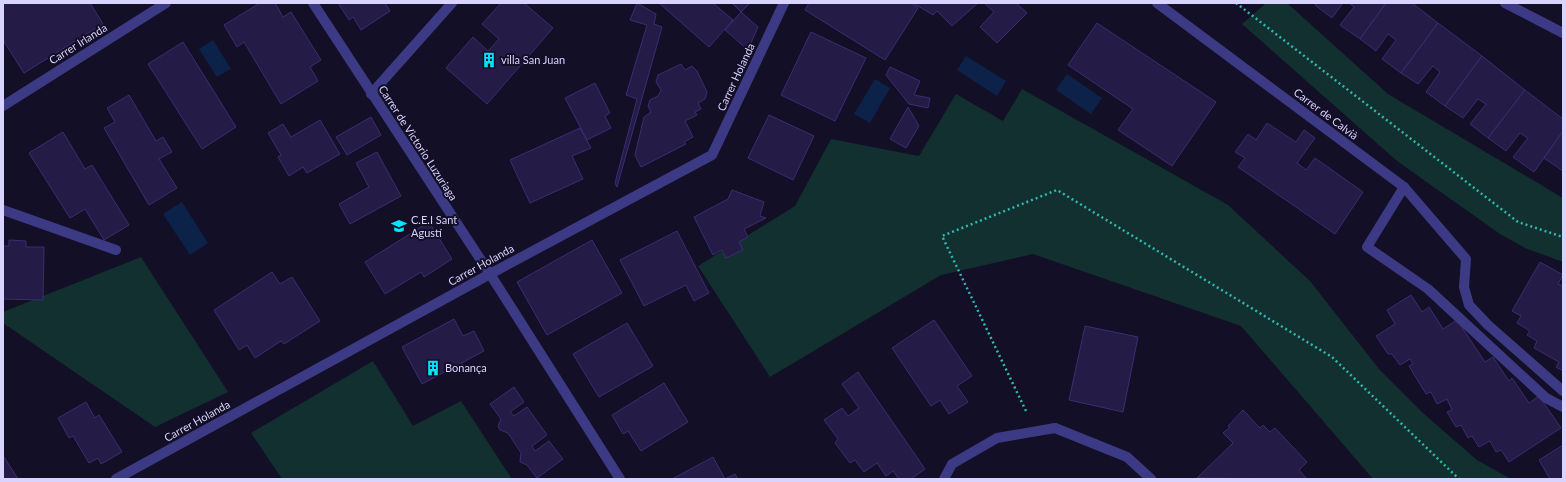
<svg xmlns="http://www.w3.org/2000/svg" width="1566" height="482" font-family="Lato,sans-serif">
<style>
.green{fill:#12302f}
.water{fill:#0c2248}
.building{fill:#241b47;stroke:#3b2d73}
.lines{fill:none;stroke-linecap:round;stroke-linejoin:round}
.path{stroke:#2fb8b0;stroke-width:2.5;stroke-dasharray:2 3;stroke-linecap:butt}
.minor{stroke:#3d3a85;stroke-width:10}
.labels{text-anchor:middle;stroke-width:4;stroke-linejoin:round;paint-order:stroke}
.street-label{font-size:11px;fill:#d9d4ff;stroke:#130f26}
.poi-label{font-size:11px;fill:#d9d4ff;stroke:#130f26;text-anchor:start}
</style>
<rect width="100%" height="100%" fill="#130f26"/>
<g class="green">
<polygon points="1266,3 1287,3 1388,94 1563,198 1563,262 1525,248 1500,234 1397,161 1242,24"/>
<polygon points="1022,89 1228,205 1310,281 1379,369 1424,414 1477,460 1511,479 1373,479 1241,326 1033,254 941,275 770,377 698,266 795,206 831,139 919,156 956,94 1003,121"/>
<polygon points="141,257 228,392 155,427 3,323 3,312"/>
<polygon points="373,361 413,426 461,401 512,479 282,479 251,433"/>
</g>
<g class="water">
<polygon points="213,40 231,69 217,77 199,49"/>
<polygon points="966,56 1006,81 997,96 957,70"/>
<polygon points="1067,74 1102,98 1091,114 1056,90"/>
<polygon points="875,79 890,88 870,123 854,114"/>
<polygon points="182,202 208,243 190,255 163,214"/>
</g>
<g class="building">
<polygon points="3,3 90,3 103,24 24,73 3,40"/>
<polygon points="260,3 275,3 283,17 291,12 321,60 310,67 318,81 281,104 244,42 237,47 224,25"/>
<polygon points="338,3 385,3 390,11 361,30 353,17 349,20"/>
<polygon points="501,3 524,3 553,28 487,104 446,68 473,37 488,51 499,39 482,24"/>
<polygon points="637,3 656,14 654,24 662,27 617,187 615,183 637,99 626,95 647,25 630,20"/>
<polygon points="659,3 713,3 733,20 709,47"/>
<polygon points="732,3 750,3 741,12"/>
<polygon points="809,3 911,3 918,8 885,60 805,10"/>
<polygon points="913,3 978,3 952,26 937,11 933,15"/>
<polygon points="984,3 1016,3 1027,13 997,43 980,27 994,12"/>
<polygon points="1316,3 1343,3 1332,18 1315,5"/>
<polygon points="1349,3 1386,3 1360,39 1340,25 1354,7"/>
<polygon points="1386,3 1412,3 1438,23 1401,73 1382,59 1396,40 1388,34 1376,51 1360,39"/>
<polygon points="741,12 758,27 748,50 725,30"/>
<polygon points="1097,23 1216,102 1172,166 1118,130 1133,109 1068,65"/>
<polygon points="1438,23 1482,56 1445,106 1426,92 1440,72 1433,66 1418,84 1401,73"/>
<polygon points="811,32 866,58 835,121 781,95"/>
<polygon points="183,42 236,127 202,149 148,64"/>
<polygon points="1482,56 1525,90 1488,138 1470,124 1486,104 1478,99 1463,118 1445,106"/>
<polygon points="681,64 685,70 692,66 697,71 707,92 705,99 698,103 701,109 695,112 697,115 685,121 693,137 684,142 686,144 641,167 635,155 644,117 651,112 648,106 650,100 658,96 661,90 656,82 658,75"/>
<polygon points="890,67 920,81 914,95 930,98 928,108 909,104 886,75"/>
<polygon points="595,83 610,113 605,116 611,128 587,140 565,98"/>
<polygon points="1525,90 1563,119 1563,131 1534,172 1513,157 1528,138 1520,133 1506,151 1488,138"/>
<polygon points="129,95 156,141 163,137 172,152 159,159 177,188 149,205 104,128 115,122 107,108"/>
<polygon points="908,107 919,126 906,148 890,139"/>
<polygon points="769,115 814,136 793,180 748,158"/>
<polygon points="371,117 381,135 347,155 336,137"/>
<polygon points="320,120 340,154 307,173 303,167 289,176 278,157 281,155 268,133 283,124 291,137"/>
<polygon points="1267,123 1296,142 1304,130 1315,138 1297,163 1306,170 1315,158 1363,192 1335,234 1238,167 1245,158 1235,152 1248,134 1256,140"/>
<polygon points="580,128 591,148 572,156 583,179 530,203 510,160"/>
<polygon points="1563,131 1563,171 1544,158"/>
<polygon points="63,132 85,169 92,165 129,225 104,240 85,209 70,218 29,153"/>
<polygon points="377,152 401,196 350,224 339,204 369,187 356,163"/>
<polygon points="732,190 764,202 760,216 766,218 744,229 748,237 739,242 743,250 726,258 722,250 713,255 694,217 728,199"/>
<polygon points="429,222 452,259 424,277 421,272 385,294 365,262"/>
<polygon points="677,231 709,293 694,301 686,285 644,306 620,260"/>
<polygon points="9,240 26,241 26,247 44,247 43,300 3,299 3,246 9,246"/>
<polygon points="592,240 622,293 547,335 517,282"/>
<polygon points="1540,262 1563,275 1558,284 1563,286 1563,371 1556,367 1559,362 1534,348 1537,341 1527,335 1530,331 1517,323 1521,316 1512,311"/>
<polygon points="272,272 280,284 292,277 320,321 284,344 281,341 255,358 247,345 239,350 214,310"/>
<polygon points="1411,295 1422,312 1429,307 1443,329 1457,320 1485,362 1493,357 1509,381 1512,378 1529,403 1539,396 1561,428 1509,462 1501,450 1496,452 1490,441 1479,447 1472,436 1468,438 1461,425 1456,427 1447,412 1452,410 1447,399 1437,404 1431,392 1426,394 1409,366 1413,364 1410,359 1400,365 1392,354 1388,354 1376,336 1395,324 1387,310"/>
<polygon points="454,319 463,336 474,331 484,351 422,384 402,347"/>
<polygon points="934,320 972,376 957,386 968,402 949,414 940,400 931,406 892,348"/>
<polygon points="627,323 653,366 599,397 573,354"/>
<polygon points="1085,326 1138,337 1123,412 1069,400"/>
<polygon points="858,372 925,469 911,479 899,479 893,471 886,476 877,463 864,472 855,460 850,463 835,443 838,439 824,420 842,408 848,416 859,408 842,384"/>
<polygon points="664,383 688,422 641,451 628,431 623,434 612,415"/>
<polygon points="514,387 524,402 510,412 514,416 527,407 547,435 532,446 535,451 549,441 563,459 537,478 527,465 520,462 521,453 508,433 500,430 498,426 501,419 490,404"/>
<polygon points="86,402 95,418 99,415 122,452 101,464 98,458 89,463 73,436 69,438 58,418"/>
<polygon points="1243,410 1260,428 1263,425 1270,432 1275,428 1307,462 1299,470 1307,479 1197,478 1233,443 1223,433 1230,427 1228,426"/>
<polygon points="1563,445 1563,479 1550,479 1539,460"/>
<polygon points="3,457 4,457 18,479 3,479"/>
<polygon points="713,457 725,479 735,474 738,479 672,479"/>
</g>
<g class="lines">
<g class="path">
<polyline points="1236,3 1518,222 1563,237"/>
<polyline points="1026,411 942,236 1057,190 1332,357 1459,479"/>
</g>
<g class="minor">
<polyline points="313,3 490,274 620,479"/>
<polyline points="1157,3 1404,187 1466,259 1464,287 1469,305 1488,325 1563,391"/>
<polyline points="1505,3 1563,33"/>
<polyline points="371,94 452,3"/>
<polyline points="3,106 166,3"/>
<polyline points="1404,187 1367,247 1428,289 1546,398 1563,407"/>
<polyline points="3,210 116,250"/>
<polyline points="116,479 490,274 712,155 784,3"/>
<polyline points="944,479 952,464 997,438 1055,428 1127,457 1151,479"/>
</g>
</g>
<defs>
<g id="building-bare" transform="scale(1.2)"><path d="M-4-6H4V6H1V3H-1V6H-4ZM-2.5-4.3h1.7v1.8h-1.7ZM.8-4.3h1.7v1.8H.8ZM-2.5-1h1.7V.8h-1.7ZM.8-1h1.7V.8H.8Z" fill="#00e5ff" stroke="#130f26" stroke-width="2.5" paint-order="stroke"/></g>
<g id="school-bare" transform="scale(1.2)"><path d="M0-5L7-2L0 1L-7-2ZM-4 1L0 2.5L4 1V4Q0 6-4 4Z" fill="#00e5ff" stroke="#130f26" stroke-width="2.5" paint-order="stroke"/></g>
</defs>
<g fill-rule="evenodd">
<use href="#building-bare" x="489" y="60"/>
<use href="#school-bare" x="399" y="226"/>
<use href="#building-bare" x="433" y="368"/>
</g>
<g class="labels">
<g class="street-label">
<text transform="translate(78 44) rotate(-32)" y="4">Carrer Irlanda</text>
<text transform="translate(736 77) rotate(-65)" y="4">Carrer Holanda</text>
<text transform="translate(1326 114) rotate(37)" y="4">Carrer de Calvià</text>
<text transform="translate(418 143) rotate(57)" y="4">Carrer de Victorio Luzuriaga</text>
<text transform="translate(481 265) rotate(-29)" y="4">Carrer Holanda</text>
<text transform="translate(197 421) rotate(-29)" y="4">Carrer Holanda</text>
</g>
<g class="poi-label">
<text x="501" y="64">villa San Juan</text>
<text x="411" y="224">C.E.I Sant<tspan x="411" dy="13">Agustí</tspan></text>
<text x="445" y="372">Bonança</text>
</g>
</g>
<rect width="1566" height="482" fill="none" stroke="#d9d4ff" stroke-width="8"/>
</svg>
